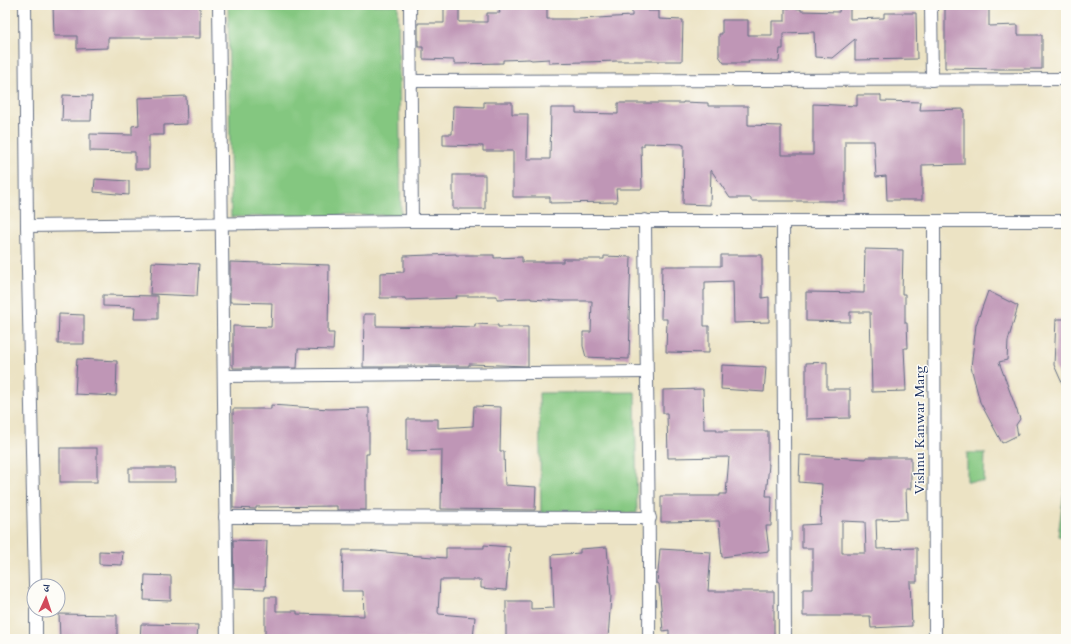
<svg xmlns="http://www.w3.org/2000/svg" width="1071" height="644" font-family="Cardo,'Noto Serif Devanagari',serif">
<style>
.green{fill:#84c780;stroke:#507b6f}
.building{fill:#bf96b6;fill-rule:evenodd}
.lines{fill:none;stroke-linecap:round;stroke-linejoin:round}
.minor-casing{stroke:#646e82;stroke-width:14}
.minor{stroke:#fff;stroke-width:12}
.labels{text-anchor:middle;stroke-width:3;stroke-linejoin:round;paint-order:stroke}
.street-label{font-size:14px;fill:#1b2f5e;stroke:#fdfcf7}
</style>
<rect width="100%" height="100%" fill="#fdfcf7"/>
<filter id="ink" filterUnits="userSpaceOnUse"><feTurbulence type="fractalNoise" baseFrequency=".025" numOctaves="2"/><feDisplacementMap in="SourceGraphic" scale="8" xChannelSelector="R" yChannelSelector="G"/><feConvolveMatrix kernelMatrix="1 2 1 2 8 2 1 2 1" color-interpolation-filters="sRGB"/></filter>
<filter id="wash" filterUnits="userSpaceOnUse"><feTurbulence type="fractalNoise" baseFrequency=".012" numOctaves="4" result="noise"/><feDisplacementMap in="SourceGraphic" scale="16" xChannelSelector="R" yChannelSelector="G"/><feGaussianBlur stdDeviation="0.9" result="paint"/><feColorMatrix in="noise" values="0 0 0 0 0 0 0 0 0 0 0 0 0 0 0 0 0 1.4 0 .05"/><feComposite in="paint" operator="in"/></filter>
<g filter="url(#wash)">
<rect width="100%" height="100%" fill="#ece3c4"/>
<g class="green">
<polygon points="228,5 398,5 401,215 231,217"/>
<polygon points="635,392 637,513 541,514 539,393"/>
<polygon points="967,453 985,453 984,482 967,481"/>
<polygon points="1066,476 1066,537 1058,536"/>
</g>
<g id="blocks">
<g class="building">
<polygon points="53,5 200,5 200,38 108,38 108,48 77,49 77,36 54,36"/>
<polygon points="444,5 459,5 459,22 487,22 487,13 500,13 498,5 547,5 547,19 580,19 632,16 632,5 648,5 648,11 659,11 659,19 683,20 682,61 618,61 549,63 549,59 532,60 529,59 503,60 503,63 454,64 454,60 423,59 423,47 418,47 418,23 444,23"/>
<polygon points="840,5 850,5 850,19 884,18 884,13 916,13 917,59 855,60 855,39 832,58 815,57 814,32 783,33 783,49 780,49 779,61 748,61 749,63 724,63 719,56 719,34 722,34 722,20 748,20 748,35 772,35 772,21 785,21 785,8 801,9 801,11 839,12"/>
<polygon points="945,5 989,5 989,26 1018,25 1018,35 1042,35 1042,69 1000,69 945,68"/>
<polygon points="63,95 92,96 91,121 62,121"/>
<polygon points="857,95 881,95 881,101 921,102 920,110 964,109 964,164 922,165 922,200 887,200 886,176 876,177 874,141 845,141 845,201 751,201 751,198 730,198 711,170 710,205 683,204 684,145 682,145 682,144 644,143 644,146 641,146 642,189 616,189 617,202 550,203 550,197 513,197 513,151 483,151 483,146 443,145 443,134 452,134 453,106 484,107 484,102 512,102 512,114 528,114 527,159 550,159 551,108 576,108 576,113 618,114 618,103 683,103 683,102 708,103 708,106 748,106 748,125 781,126 781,155 813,155 813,104 857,106"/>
<polygon points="186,96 187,124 164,125 164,135 149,135 149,169 135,169 135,152 90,151 90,134 132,135 132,126 139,125 138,98"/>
<rect x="453" y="175" width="32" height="34"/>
<polygon points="95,179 129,181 129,195 94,192"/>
<polygon points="865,249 903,250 902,294 905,294 905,323 907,323 908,348 904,348 906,391 872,392 870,312 850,312 850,322 806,321 806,292 864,293"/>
<polygon points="456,254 456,255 494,255 494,258 522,257 522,262 563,262 563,259 604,259 604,256 631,257 629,320 630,320 629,359 586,357 583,346 583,332 591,332 592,301 563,301 531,299 531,298 497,299 497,296 456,296 457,298 405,300 405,298 380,298 380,273 404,272 404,256"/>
<polygon points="721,255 762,255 762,298 769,297 769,322 734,323 733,281 705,282 705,290 704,290 704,326 709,326 709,353 666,352 667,319 661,319 662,266 721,266"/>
<polygon points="152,262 199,264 197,296 150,294"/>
<polygon points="230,262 329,265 328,333 334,333 333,350 298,349 297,368 233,368 233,326 271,327 272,303 230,302"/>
<polygon points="988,291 1018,306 1008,341 1007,360 999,362 1020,419 1016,425 1018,435 1002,443 980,402 971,367 976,325"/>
<polygon points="103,295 158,296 158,319 134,319 135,307 103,306"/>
<polygon points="59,314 84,315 84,344 58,344"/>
<polygon points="364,314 376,314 376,326 444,327 444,326 475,327 475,324 498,325 498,327 528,327 528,366 469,364 469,366 399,366 399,367 363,367"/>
<polygon points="1056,319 1066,319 1066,392 1054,365"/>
<polygon points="77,359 117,361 116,396 75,394"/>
<polygon points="827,362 827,389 850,389 850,418 806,419 806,363"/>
<polygon points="722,365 766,367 764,392 721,389"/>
<polygon points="703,389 704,429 717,429 717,431 768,431 768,464 769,464 766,496 772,496 771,526 766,526 769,551 722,557 719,521 661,522 661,496 720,496 720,494 726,494 729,457 668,458 667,413 663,413 663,390"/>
<polygon points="271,405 329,409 369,408 369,454 366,454 366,510 337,510 337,506 256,507 256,509 233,508 233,409 271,409"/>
<polygon points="474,406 501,407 500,451 504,451 505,485 536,487 535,510 441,509 442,450 407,451 407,419 438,419 438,428 473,426"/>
<rect x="60" y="448" width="37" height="34"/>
<path d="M800 455 866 459V457H911V489H906L907 519 876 520 877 549 917 548V582H910L912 626 871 628 870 616H803V589H813V548H802V525L820 524 822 484 799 482ZM842 521 865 522 866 553H842Z"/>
<rect x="129" y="468" width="46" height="14"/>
<polygon points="233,540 267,541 265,589 234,588"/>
<polygon points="484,545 510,547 506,590 481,588 481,580 440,580 438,612 439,614 475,617 473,639 265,639 265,597 276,597 276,611 297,611 297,614 364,616 363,591 342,591 343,550 365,550 407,554 407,555 446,558 446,548 484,548"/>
<polygon points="607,547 611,596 608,639 506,639 506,601 531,601 531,609 554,608 552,555 580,553 580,549"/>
<polygon points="660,549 711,552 708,591 774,591 774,639 669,639 669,630 663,631 659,584 657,583"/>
<polygon points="99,551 123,552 122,565 99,564"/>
<polygon points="145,575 171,576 171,601 144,600"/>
<polygon points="59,614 117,615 117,639 60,639"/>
<polygon points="141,624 198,625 197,639 140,639"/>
</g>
</g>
</g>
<g filter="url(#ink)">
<use href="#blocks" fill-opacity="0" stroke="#646e82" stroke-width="1"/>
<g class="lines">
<g class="minor-casing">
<g id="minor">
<polyline points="25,5 27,226 35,586"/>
<polyline points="219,5 227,639"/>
<polyline points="410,5 412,221"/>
<polyline points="931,5 932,80"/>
<polyline points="411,81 1066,79"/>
<path d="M645 220C646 360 650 499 649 639"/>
<polyline points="783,221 785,639"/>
<polyline points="934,221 935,639"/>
<polyline points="27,226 412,221 1066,221"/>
<polyline points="224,376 646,372"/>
<polyline points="225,517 650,518"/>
<polyline points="36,610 36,639"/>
</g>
</g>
<use href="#minor" class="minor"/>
</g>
</g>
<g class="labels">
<g class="street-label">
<text transform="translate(919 430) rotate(-90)" y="5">Vishnu Kanwar Marg</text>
</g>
</g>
<rect width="1071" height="644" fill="none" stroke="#fdfcf7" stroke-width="20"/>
<g transform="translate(46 598) rotate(3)"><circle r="19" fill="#fdfcf7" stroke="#a3aaba"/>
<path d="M0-3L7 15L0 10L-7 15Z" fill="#d1495b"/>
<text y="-6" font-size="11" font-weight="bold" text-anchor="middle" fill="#1b2f5e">उ</text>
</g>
</svg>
